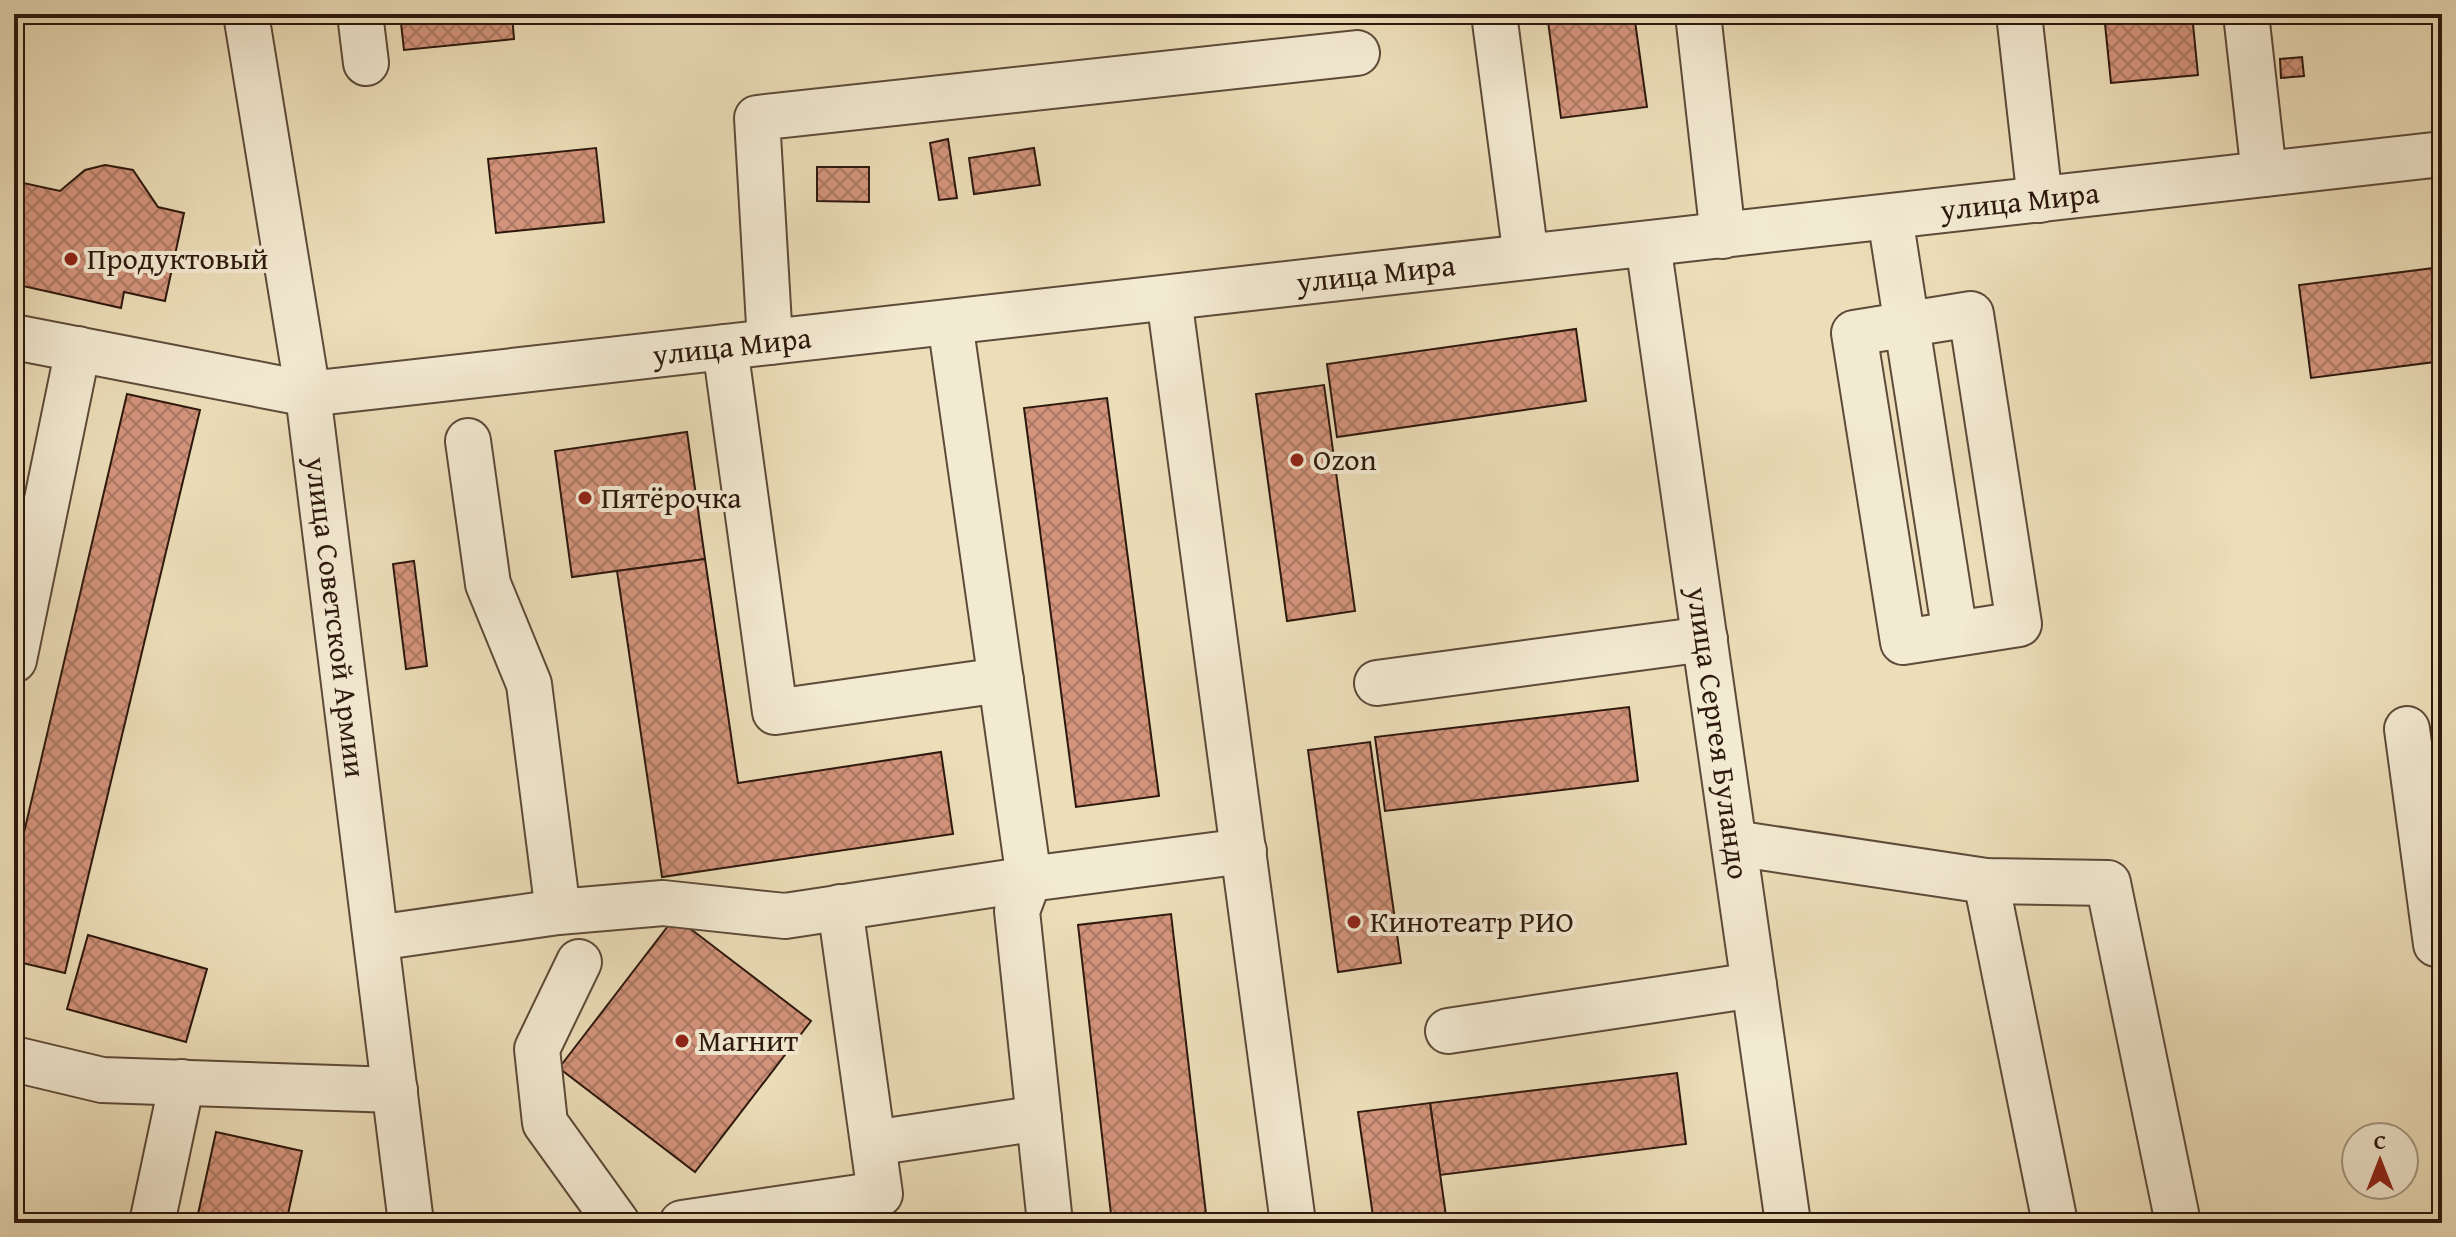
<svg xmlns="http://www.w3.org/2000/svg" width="2456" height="1237" font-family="'Gentium Book Plus',serif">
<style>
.building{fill:url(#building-cross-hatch);stroke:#2d180d;stroke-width:2}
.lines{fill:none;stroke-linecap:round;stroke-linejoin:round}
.minor-casing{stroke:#5d4a38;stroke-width:48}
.minor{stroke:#f3ead2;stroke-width:44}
.poi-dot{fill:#8f2418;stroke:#f3ead2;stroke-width:3}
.labels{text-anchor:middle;stroke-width:8;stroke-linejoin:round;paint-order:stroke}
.street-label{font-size:30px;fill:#2d180d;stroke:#f3ead2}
.poi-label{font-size:30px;fill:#2d180d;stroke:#f3ead2;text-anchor:start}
</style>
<defs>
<pattern id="building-cross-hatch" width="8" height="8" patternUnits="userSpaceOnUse" patternTransform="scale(2)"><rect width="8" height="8" fill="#d3947c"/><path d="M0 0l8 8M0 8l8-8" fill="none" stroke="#ac7864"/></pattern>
</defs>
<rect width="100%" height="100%" fill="#ecdeb9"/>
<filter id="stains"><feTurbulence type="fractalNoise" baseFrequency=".0025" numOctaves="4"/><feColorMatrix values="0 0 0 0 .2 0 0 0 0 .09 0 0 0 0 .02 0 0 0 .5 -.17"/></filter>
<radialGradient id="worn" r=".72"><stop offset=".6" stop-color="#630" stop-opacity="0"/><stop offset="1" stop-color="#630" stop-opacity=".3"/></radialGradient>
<g class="building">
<polygon points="400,14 512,14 514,39 404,50"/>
<polygon points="1547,14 1634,14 1647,107 1561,118"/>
<polygon points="2104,14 2192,14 2198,75 2111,83"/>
<polygon points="2302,57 2304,76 2281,78 2280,59"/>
<polygon points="948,139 957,198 939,200 930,143"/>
<polygon points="596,148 604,222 496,233 488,159"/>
<polygon points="1034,148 1040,185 974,194 969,158"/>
<polygon points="105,165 133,170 158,207 184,213 165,301 124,292 121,308 14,284 14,181 60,191 85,170"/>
<polygon points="817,167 869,167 869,202 817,201"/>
<polygon points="2442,267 2442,361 2311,378 2299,285"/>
<polygon points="1576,329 1586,401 1337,437 1327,364"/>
<polygon points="1324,385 1355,611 1287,621 1256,394"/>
<polygon points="127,394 200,410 65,973 14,961 14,875"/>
<polygon points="1107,398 1159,796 1076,807 1024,408"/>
<polygon points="687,432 705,559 572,577 555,451"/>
<polygon points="705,559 738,783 941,752 953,834 662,877 617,571"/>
<polygon points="414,561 427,666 406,669 393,564"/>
<polygon points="1629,707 1638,781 1385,811 1375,737"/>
<polygon points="1370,742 1401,963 1338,972 1308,750"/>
<polygon points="1171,914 1206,1214 1131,1223 1112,1223 1078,925"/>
<polygon points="675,917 811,1021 695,1172 559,1068"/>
<polygon points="88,935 207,969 186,1042 67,1009"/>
<polygon points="1677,1073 1686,1144 1440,1175 1430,1103"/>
<polygon points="1430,1103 1447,1223 1374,1223 1358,1112"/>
<polygon points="216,1132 302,1151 286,1223 196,1223"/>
</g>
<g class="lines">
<g class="minor-casing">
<g id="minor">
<path id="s1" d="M246 14 308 394 411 1223"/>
<polyline points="360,14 366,63"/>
<polyline points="1494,14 1526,257"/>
<polyline points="1698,14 1723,236"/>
<polyline points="2019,14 2040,200"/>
<polyline points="2246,14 2264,174"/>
<polyline points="1890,217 1955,634 2019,624 1971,314 1854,333 1903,642 1955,634"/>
<path id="s2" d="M1648 244 1788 1223"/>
<polyline points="1169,298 1293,1223"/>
<polyline points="950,322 1029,879 1017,911 1050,1223"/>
<path id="s3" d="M14 337 308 394 2442 154"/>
<polyline points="770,342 757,118 1357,53"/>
<polyline points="725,347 775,712 1001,680"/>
<polyline points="468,441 488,584 529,684 558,912"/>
<polyline points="14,660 78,349"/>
<polyline points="1377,683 1705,639"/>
<polyline points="2407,729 2436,944 2442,944"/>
<polyline points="1734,843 1986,881 2108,883 2178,1223"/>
<polyline points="1986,881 2055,1223"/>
<polyline points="376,938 558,912 663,903 785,916 1029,879 1244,851"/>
<polyline points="579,962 537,1049 545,1123 617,1223"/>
<polyline points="1448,1031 1754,985"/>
<polyline points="14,1059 102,1080 395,1090"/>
<polyline points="873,1143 1039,1118"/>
<polyline points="152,1223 182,1082"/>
<polyline points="682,1223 880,1194 840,907"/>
</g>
</g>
<use href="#minor" class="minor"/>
</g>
<g class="poi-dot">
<circle cx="71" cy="259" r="8"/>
<circle cx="1297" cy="460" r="8"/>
<circle cx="585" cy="498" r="8"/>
<circle cx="1354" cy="922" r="8"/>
<circle cx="682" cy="1041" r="8"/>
</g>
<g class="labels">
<g class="street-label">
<text dy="10" stroke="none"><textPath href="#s3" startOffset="2022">улица Мира</textPath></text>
<text dy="10" stroke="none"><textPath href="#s3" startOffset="1374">улица Мира</textPath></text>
<text dy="10" stroke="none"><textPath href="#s3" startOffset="726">улица Мира</textPath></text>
<text dy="10" stroke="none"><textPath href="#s1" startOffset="610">улица Советской Армии</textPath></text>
<text dy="10" stroke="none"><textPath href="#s2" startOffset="494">улица Сергея Буландо</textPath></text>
</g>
<g class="poi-label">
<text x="87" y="269">Продуктовый</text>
<text x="1313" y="470">Ozon</text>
<text x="601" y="508">Пятёрочка</text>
<text x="1370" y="932">Кинотеатр РИО</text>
<text x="698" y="1051">Магнит</text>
</g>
</g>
<rect width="2456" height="1237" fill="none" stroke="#ecdeb9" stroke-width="48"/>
<rect x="16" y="16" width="2424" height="1205" fill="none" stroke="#2d180d" stroke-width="4"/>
<rect x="24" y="24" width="2408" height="1189" fill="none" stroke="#2d180d" stroke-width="2"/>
<g transform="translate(2380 1161)"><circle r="38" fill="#f3ead2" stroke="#a49683" stroke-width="2"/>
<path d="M0-6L14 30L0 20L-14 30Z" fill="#8f2418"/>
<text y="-12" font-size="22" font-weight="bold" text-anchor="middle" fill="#2d180d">С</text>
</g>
<rect width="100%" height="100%" filter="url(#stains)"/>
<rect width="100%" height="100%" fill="url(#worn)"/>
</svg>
